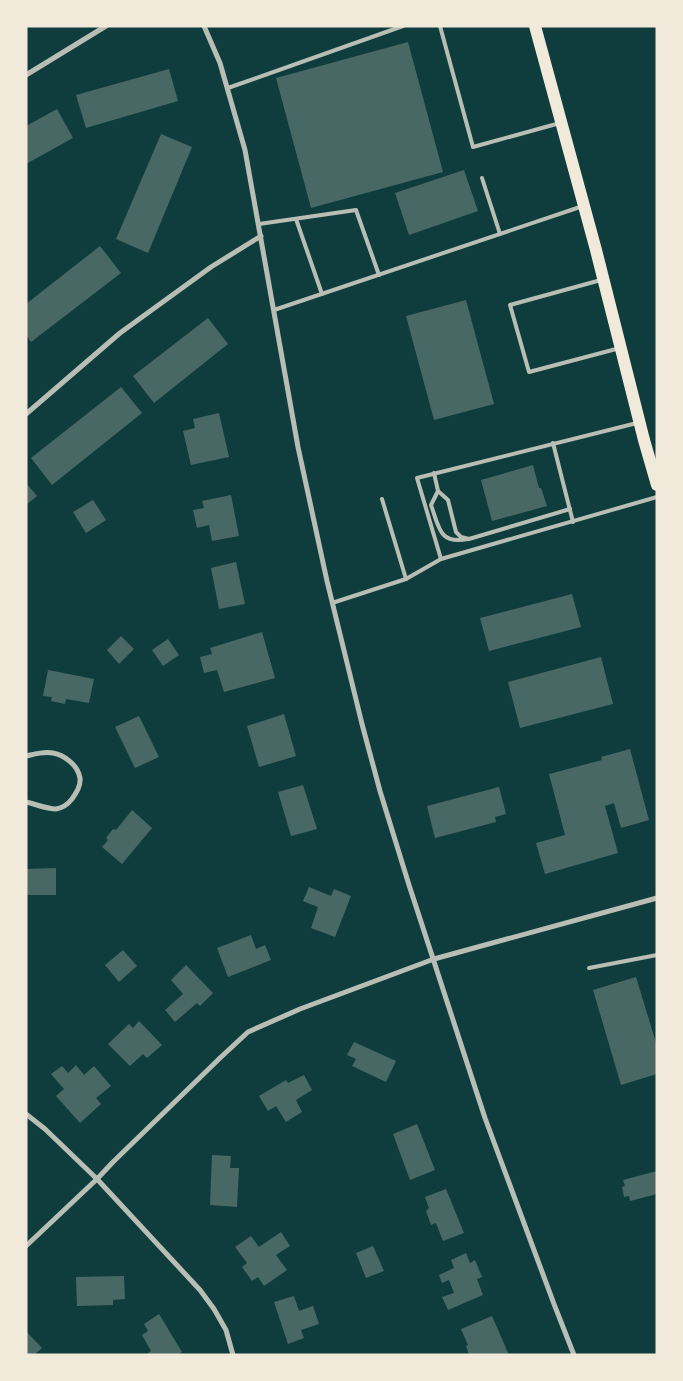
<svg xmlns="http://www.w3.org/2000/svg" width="683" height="1381" font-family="'Source Sans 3',sans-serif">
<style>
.building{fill:#486865}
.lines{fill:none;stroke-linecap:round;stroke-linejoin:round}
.service{stroke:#b8beb3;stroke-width:4}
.minor{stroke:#b8beb3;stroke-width:5}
.primary{stroke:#f1e9da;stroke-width:12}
</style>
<rect width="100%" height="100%" fill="#0f3d3e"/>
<g class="building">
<polygon points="408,42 443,172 311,208 276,78"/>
<polygon points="169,69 178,101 86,128 76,95"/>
<polygon points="57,109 73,138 26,164 26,126"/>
<polygon points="161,134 192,147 148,253 116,239"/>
<polygon points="464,170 478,211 409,235 395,193"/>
<polygon points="100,246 121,273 31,342 26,335 26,304"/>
<polygon points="466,300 494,404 434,420 406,316"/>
<polygon points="208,318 228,344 154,403 133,376"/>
<polygon points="121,387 142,413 52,485 31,458"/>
<polygon points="219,413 229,457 191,465 183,431 195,428 193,419"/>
<polygon points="533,465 539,488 541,488 547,506 492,521 481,480"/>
<polygon points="26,483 37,496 26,505"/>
<polygon points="231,495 239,536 212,541 209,525 197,528 193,510 204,508 202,501"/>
<polygon points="93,500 106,520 86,533 73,512"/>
<polygon points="236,562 245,604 219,609 211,568"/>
<polygon points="572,594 581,627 489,651 480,618"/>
<polygon points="262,632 275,678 224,692 217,670 204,673 200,657 212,654 210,648"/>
<polygon points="121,636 134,649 119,664 107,650"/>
<polygon points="168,639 179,655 163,666 152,650"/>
<polygon points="601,657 613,704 520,728 508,682"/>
<polygon points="48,670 94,679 89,703 66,699 65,704 51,701 52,697 43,696"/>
<polygon points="284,714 296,756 259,767 247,726"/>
<polygon points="139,716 159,757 135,768 115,727"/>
<polygon points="630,749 649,820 621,828 614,803 605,806 618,853 545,874 536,843 565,835 549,774 602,760 601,757"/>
<polygon points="303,785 317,829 291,836 278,792"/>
<polygon points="499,787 506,814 495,817 496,822 435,838 427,806"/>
<polygon points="132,810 152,828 122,864 102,847 108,840 106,838 113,829 116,830"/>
<polygon points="56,868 56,895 26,895 26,869"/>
<polygon points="309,887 331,896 334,889 351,896 335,937 311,928 318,907 303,901"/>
<polygon points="251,935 256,949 265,945 271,960 228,977 217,948"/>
<polygon points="123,950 137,966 119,982 105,965"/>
<polygon points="186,965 213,993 200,1006 197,1003 175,1022 165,1010 183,994 171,980"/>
<polygon points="636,977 657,1046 657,1074 621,1085 593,990"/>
<polygon points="139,1021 162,1045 147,1058 143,1054 130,1066 108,1044 129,1024 133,1028"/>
<polygon points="354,1042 396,1061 386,1082 352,1066 356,1059 347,1055"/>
<polygon points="76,1065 84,1075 94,1066 111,1086 96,1098 101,1104 80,1123 56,1096 64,1089 51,1074 62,1066 68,1073"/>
<polygon points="304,1075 312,1090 296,1100 302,1112 286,1122 276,1106 268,1111 259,1096 286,1080 288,1083"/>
<polygon points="417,1124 435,1170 410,1180 393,1134"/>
<polygon points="212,1155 231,1156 230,1168 239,1168 237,1207 210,1205"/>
<polygon points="657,1171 657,1194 630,1201 629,1196 624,1197 622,1187 625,1186 623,1180"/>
<polygon points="446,1189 464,1233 443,1241 436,1223 431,1225 426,1211 429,1208 425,1197"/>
<polygon points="281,1232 290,1246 276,1255 287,1270 264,1286 258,1277 252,1281 242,1267 247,1263 235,1247 251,1236 259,1247"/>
<polygon points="373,1246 384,1271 366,1278 356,1253"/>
<polygon points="466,1253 470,1263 475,1260 482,1277 477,1279 483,1295 448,1310 442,1297 454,1293 449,1280 442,1283 439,1275 454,1268 451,1260"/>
<polygon points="124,1276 125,1299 113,1300 113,1305 77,1306 76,1277"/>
<polygon points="294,1296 299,1311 313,1306 319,1324 301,1330 304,1338 288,1344 274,1302"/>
<polygon points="159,1314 182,1352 177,1355 146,1355 151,1351 142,1335 148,1331 144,1324"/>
<polygon points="492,1316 509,1355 469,1355 466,1346 468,1345 461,1329"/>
<polygon points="26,1331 42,1348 34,1355 26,1355"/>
</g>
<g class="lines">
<g class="service">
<polyline points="440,26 473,147 560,123"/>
<polyline points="228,88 403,26"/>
<polyline points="482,178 500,234"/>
<polyline points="296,219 322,294"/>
<polyline points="259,224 356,210 379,275"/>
<polyline points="601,280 510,305 529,372 620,348"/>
<polyline points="274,310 583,206"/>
<polyline points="553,443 573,522"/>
<polyline points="434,473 438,491 448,500 456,532 461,537 469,539 570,509"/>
<path d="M438 491 431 505C439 527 439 545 468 539"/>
<polyline points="382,499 406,579"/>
<polyline points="441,559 417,478 637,423"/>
<polyline points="332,603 406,579 441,559 657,497"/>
<polyline points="589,968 657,955"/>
</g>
<g class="minor">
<polyline points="204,26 220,63 245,150 298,447 327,581 362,724 380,791 409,885 485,1118 554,1304 574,1355"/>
<polyline points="26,75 106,26"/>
<polyline points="26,414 120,333 211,267 261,236"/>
<path d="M26 756C35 754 44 751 53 753 64 755 78 765 80 778 81 786 76 793 72 799 68 804 63 808 56 809 47 809 35 804 26 802"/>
<polyline points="26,1114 45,1129 97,1179 200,1290 214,1309 226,1330 233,1355"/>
<polyline points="26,1246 97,1179 113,1162 220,1058 248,1032 300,1009 434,959 657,898"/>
</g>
<polyline class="primary" points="535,26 596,250 644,440 657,485"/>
</g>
<rect width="683" height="1381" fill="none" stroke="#f1e9da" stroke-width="55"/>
</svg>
